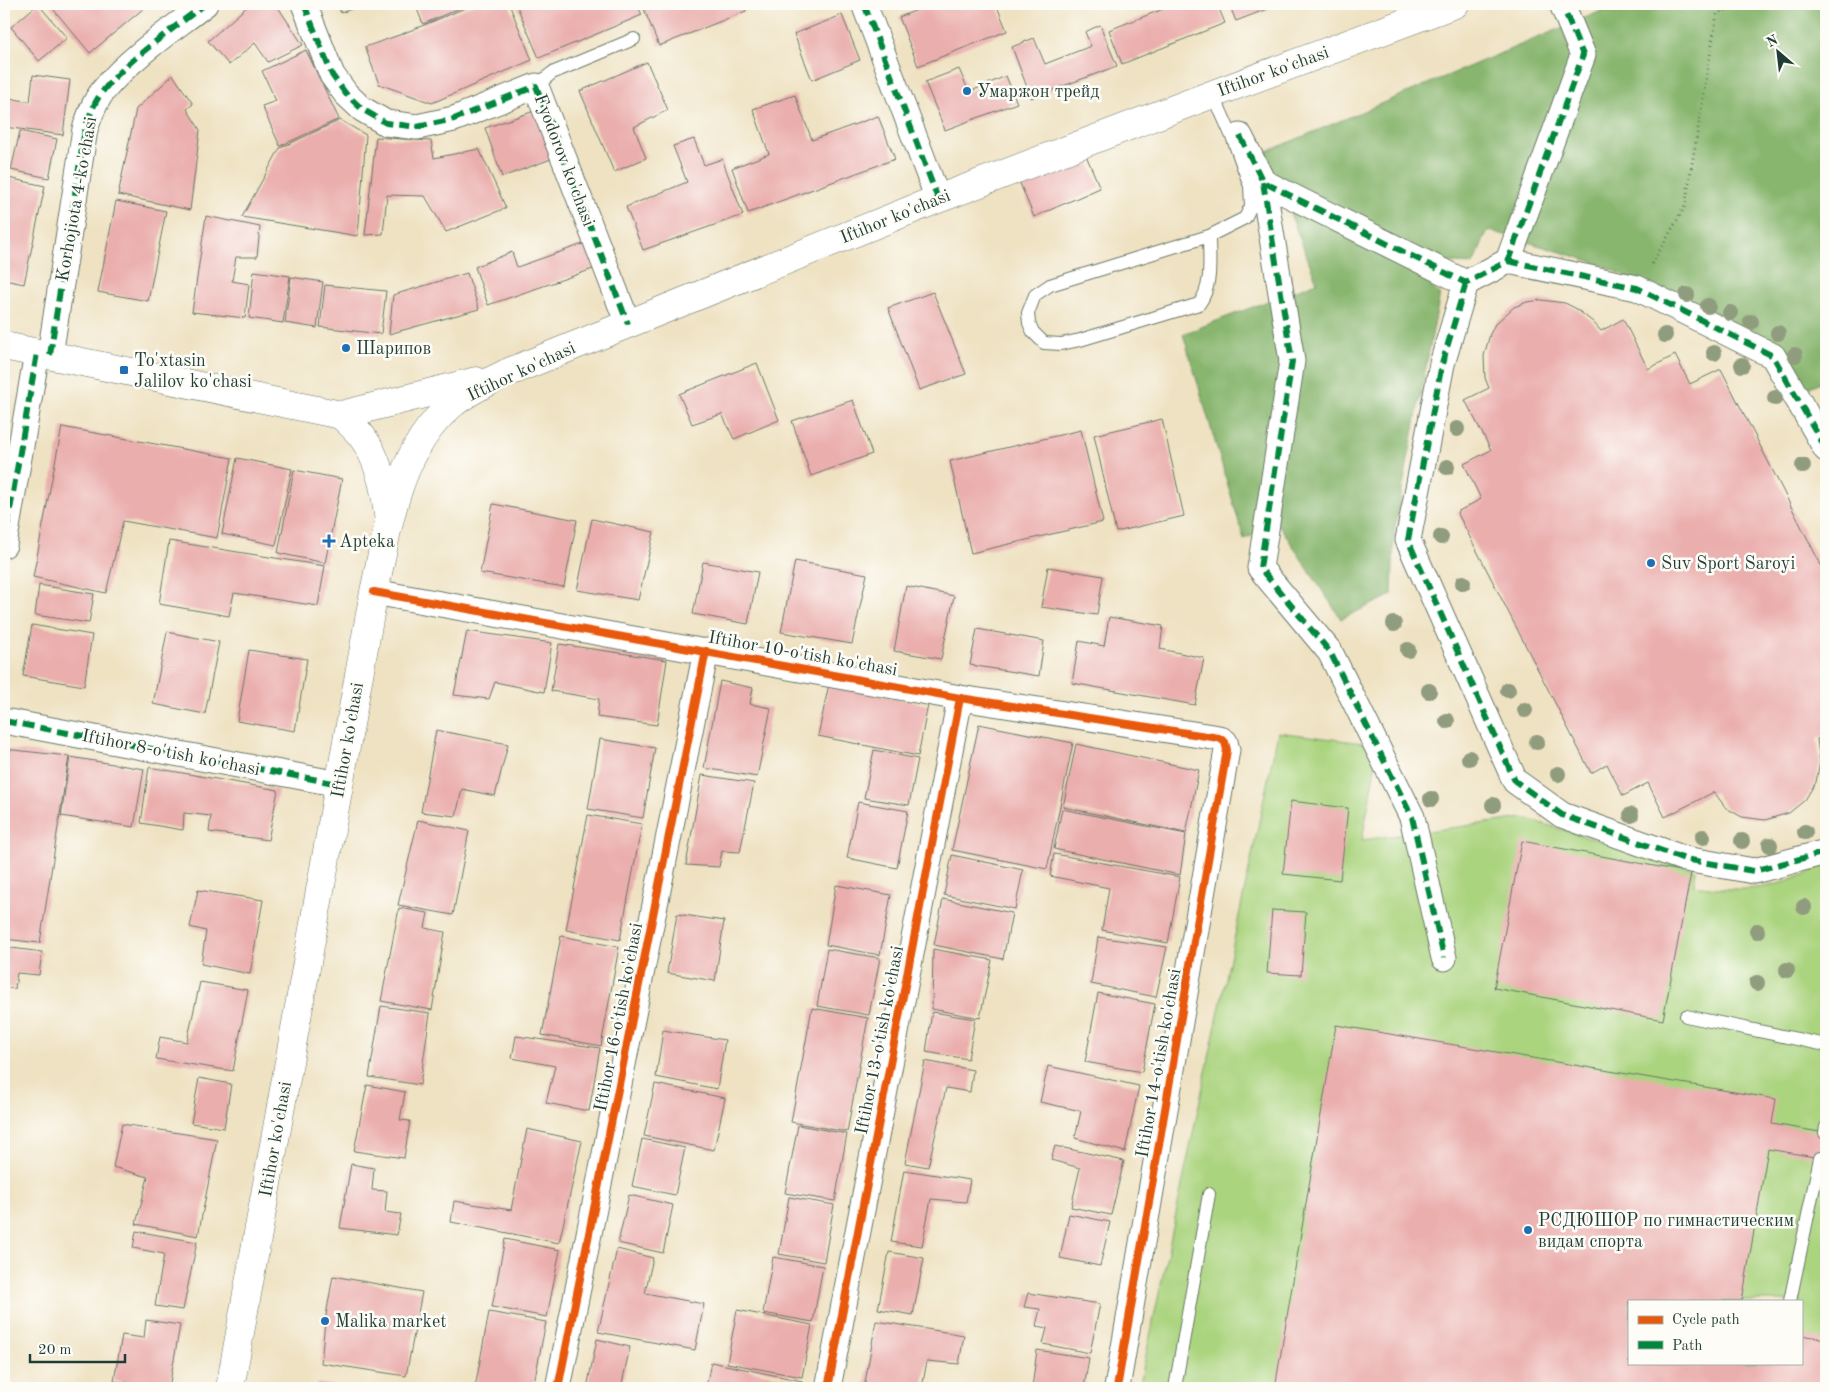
<svg xmlns="http://www.w3.org/2000/svg" width="1830" height="1392" font-family="'Old Standard TT',serif">
<style>
.green{fill:#abd47f;stroke:#65885a;fill-rule:evenodd}
.forest{fill:#88b66e;stroke:#547a51}
.building{fill:#eaaead}
.lines{fill:none;stroke-linecap:round;stroke-linejoin:round}
.lane-casing{stroke:#687766;stroke-width:14}
.street-casing{stroke:#687766;stroke-width:27}
.secondary-casing{stroke:#687766;stroke-width:29}
.path{stroke:#687766;stroke-width:3;stroke-dasharray:1 4;stroke-linecap:butt}
.lane{stroke:#fff;stroke-width:12}
.street{stroke:#fff;stroke-width:25}
.secondary{stroke:#fff;stroke-width:28}
.quiet{stroke:#00873e;stroke-width:6;stroke-dasharray:12 6;stroke-linecap:butt}
.cycleway-casing{stroke:#fdfcf7;stroke-width:11}
.cycleway{stroke:#e8590c;stroke-width:8}
.tree{fill:#909c7e}
.poi-dot{fill:#1f6fb2;stroke:#fdfcf7;stroke-width:2}
.labels{text-anchor:middle;stroke-width:5;stroke-linejoin:round;paint-order:stroke}
.street-label{font-size:18px;fill:#1f3d34;stroke:#fdfcf7}
.poi-label{font-size:18px;fill:#1f3d34;stroke:#fdfcf7;text-anchor:start}
</style>
<rect width="100%" height="100%" fill="#fdfcf7"/>
<filter id="ink" filterUnits="userSpaceOnUse"><feTurbulence type="fractalNoise" baseFrequency=".02" numOctaves="2"/><feDisplacementMap in="SourceGraphic" scale="10" xChannelSelector="R" yChannelSelector="G"/><feConvolveMatrix kernelMatrix="1 2 1 2 8 2 1 2 1" color-interpolation-filters="sRGB"/></filter>
<filter id="wash" filterUnits="userSpaceOnUse"><feTurbulence type="fractalNoise" baseFrequency=".0096" numOctaves="4" result="noise"/><feDisplacementMap in="SourceGraphic" scale="20" xChannelSelector="R" yChannelSelector="G"/><feGaussianBlur stdDeviation="1.12" result="paint"/><feColorMatrix in="noise" values="0 0 0 0 0 0 0 0 0 0 0 0 0 0 0 0 0 1.4 0 .05"/><feComposite in="paint" operator="in"/></filter>
<g filter="url(#wash)">
<rect width="100%" height="100%" fill="#efe2c2"/>
<path class="green" d="M1278 732 1379 745 1362 840 1524 818 1696 870 1694 885C1708 887 1723 889 1737 889 1768 890 1799 879 1826 864V1388H1139ZM1629 1301H1801V1363H1629Z"/>
<polygon class="forest" points="1618,4 1826,4 1826,379 1806,389 1774,347 1600,264 1488,230 1473,264 1437,262 1431,287 1440,294 1394,532 1392,595 1341,619 1279,525 1244,539 1183,334 1317,282 1266,152"/>
<g id="blocks">
<g class="building">
<polygon points="38,4 67,38 39,61 11,27"/>
<polygon points="49,4 149,4 90,53"/>
<polygon points="250,4 276,4 303,45 268,62 255,43 229,65 208,41"/>
<polygon points="337,4 364,4 341,13"/>
<polygon points="415,4 469,4 423,24"/>
<polygon points="475,4 509,4 532,60 432,103 379,84 365,47 402,34"/>
<polygon points="516,4 637,4 642,15 539,58"/>
<polygon points="642,4 743,4 746,11 659,46"/>
<polygon points="894,4 913,4 896,10"/>
<polygon points="933,4 996,4 1007,31 918,66 899,17"/>
<polygon points="1176,4 1217,4 1225,23 1122,64 1109,30"/>
<polygon points="1229,4 1280,4 1236,21"/>
<polygon points="842,15 860,60 812,80 794,34"/>
<polygon points="1100,25 1117,66 1031,98 1012,47 1034,38 1045,64 1091,46 1085,32"/>
<polygon points="306,50 339,119 280,146 262,106 276,101 262,71"/>
<polygon points="647,62 668,110 634,127 646,158 614,172 580,91"/>
<polygon points="959,69 969,92 1006,76 1017,103 945,130 925,82"/>
<polygon points="33,75 70,80 63,135 4,127 4,97 30,102"/>
<polygon points="173,75 193,104 187,109 200,130 190,210 118,195 136,109"/>
<polygon points="795,95 812,140 878,116 895,159 748,213 732,168 769,154 753,109"/>
<polygon points="537,110 554,158 502,177 485,128"/>
<polygon points="340,120 366,135 358,236 242,217 280,148"/>
<polygon points="20,131 57,139 49,178 11,170"/>
<polygon points="376,137 431,141 434,158 479,149 506,208 446,232 425,196 387,195 383,234 365,235"/>
<polygon points="694,139 704,165 722,159 743,215 643,250 626,207 687,182 673,146"/>
<polygon points="1085,153 1100,188 1034,217 1019,181"/>
<polygon points="4,177 45,186 24,284 4,280"/>
<polygon points="116,201 166,211 148,301 98,292"/>
<polygon points="206,216 260,227 257,257 236,257 232,281 249,284 245,318 192,312"/>
<polygon points="586,243 596,268 488,305 475,267 512,252 517,267"/>
<polygon points="254,271 290,276 283,323 249,318"/>
<polygon points="467,273 479,309 389,334 393,295"/>
<polygon points="291,277 323,282 317,328 285,323"/>
<polygon points="325,285 386,291 381,334 320,327"/>
<polygon points="933,292 966,374 919,390 888,308"/>
<polygon points="1541,300 1565,303 1575,308 1593,322 1601,331 1623,319 1648,369 1675,355 1690,384 1721,369 1826,575 1826,734 1817,739 1820,762 1816,782 1805,800 1789,813 1765,820 1742,817 1726,808 1714,792 1665,817 1648,783 1623,796 1607,764 1591,773 1457,512 1481,499 1464,464 1491,450 1465,400 1489,388 1485,378 1484,356 1490,334 1495,324 1514,307 1527,302"/>
<polygon points="757,363 779,420 734,439 722,414 692,424 679,394"/>
<polygon points="853,400 872,454 811,476 792,421"/>
<polygon points="1162,419 1184,516 1116,532 1094,435"/>
<polygon points="62,427 232,458 217,538 123,521 106,593 33,577"/>
<polygon points="1081,430 1103,522 971,553 950,461"/>
<polygon points="237,458 292,469 276,545 222,534"/>
<polygon points="294,470 342,479 325,563 278,553"/>
<polygon points="493,504 577,520 564,587 480,573"/>
<polygon points="592,519 654,532 638,600 577,590"/>
<polygon points="169,541 325,566 318,606 234,593 229,616 159,604"/>
<polygon points="795,561 867,574 852,644 781,632"/>
<polygon points="703,562 758,572 748,624 693,614"/>
<polygon points="1048,567 1103,576 1097,615 1041,607"/>
<polygon points="39,585 94,594 89,623 35,615"/>
<polygon points="906,586 954,596 941,659 894,651"/>
<polygon points="1109,617 1163,626 1160,649 1204,658 1195,705 1072,683 1079,641 1104,646"/>
<polygon points="32,625 92,635 84,686 23,676"/>
<polygon points="977,629 1044,641 1039,676 970,665"/>
<polygon points="467,631 552,643 544,692 495,682 489,699 454,695"/>
<polygon points="167,632 219,642 205,714 153,704"/>
<polygon points="559,644 667,660 657,725 597,717 599,699 551,691"/>
<polygon points="249,650 307,659 295,731 237,721"/>
<polygon points="720,681 753,688 750,704 771,708 757,777 704,768"/>
<polygon points="829,684 928,705 918,756 818,736"/>
<polygon points="979,724 1073,743 1047,869 952,850"/>
<polygon points="436,730 508,744 495,796 462,789 456,816 421,812"/>
<polygon points="600,739 655,748 643,818 588,809"/>
<polygon points="1076,744 1199,770 1186,833 1063,807"/>
<polygon points="4,749 69,756 40,943 4,939"/>
<polygon points="874,750 918,759 909,805 864,798"/>
<polygon points="70,757 144,769 134,827 61,816"/>
<polygon points="149,767 278,790 268,840 209,832 211,816 184,813 183,830 141,823"/>
<polygon points="702,775 754,783 740,852 722,851 719,867 686,865"/>
<polygon points="1291,801 1348,808 1340,880 1283,874"/>
<polygon points="858,802 908,811 897,868 847,858"/>
<polygon points="1062,809 1186,834 1180,875 1054,849"/>
<polygon points="588,815 642,824 620,940 566,930"/>
<polygon points="418,820 469,831 453,915 398,905"/>
<polygon points="1522,841 1691,873 1663,1020 1494,988"/>
<polygon points="1054,854 1180,877 1168,943 1102,930 1109,888 1050,876"/>
<polygon points="952,855 1023,870 1015,909 944,895"/>
<polygon points="836,885 891,895 880,955 826,945"/>
<polygon points="198,890 263,900 250,974 201,964 206,931 190,927"/>
<polygon points="943,899 1012,913 1003,959 934,945"/>
<polygon points="399,908 428,913 425,928 445,932 432,1010 381,1001"/>
<polygon points="1272,910 1306,912 1301,975 1267,973"/>
<polygon points="677,914 724,921 715,981 667,973"/>
<polygon points="561,936 619,947 601,1046 542,1035"/>
<polygon points="1098,937 1167,947 1156,997 1091,984"/>
<polygon points="4,947 42,952 39,975 17,973 15,989 4,987"/>
<polygon points="827,949 880,958 869,1015 817,1006"/>
<polygon points="933,949 992,960 980,1018 932,1009"/>
<polygon points="200,982 248,990 233,1071 156,1059 160,1037 187,1042"/>
<polygon points="1098,993 1155,1004 1142,1072 1085,1062"/>
<polygon points="381,1006 430,1013 420,1085 369,1077"/>
<polygon points="812,1008 868,1018 847,1132 791,1122"/>
<polygon points="932,1012 975,1019 968,1059 926,1052"/>
<polygon points="1336,1025 1776,1099 1772,1124 1826,1133 1826,1159 1768,1149 1742,1301 1629,1301 1629,1363 1801,1363 1801,1335 1826,1339 1826,1388 1275,1388"/>
<polygon points="663,1030 725,1040 717,1089 656,1077"/>
<polygon points="516,1036 600,1048 589,1111 546,1103 555,1066 512,1058"/>
<polygon points="925,1061 973,1070 970,1092 946,1088 928,1167 905,1163"/>
<polygon points="1048,1066 1139,1086 1125,1152 1075,1138 1081,1111 1040,1102"/>
<polygon points="199,1078 231,1084 224,1128 191,1123"/>
<polygon points="655,1084 725,1098 714,1150 644,1136"/>
<polygon points="367,1085 405,1092 400,1120 410,1121 404,1158 354,1151"/>
<polygon points="122,1124 217,1139 198,1236 136,1224 148,1177 113,1167"/>
<polygon points="798,1125 847,1134 835,1201 785,1193"/>
<polygon points="527,1129 582,1141 559,1243 451,1222 454,1201 511,1210"/>
<polygon points="642,1139 685,1148 675,1195 632,1186"/>
<polygon points="1055,1146 1124,1161 1111,1215 1071,1207 1080,1168 1051,1160"/>
<polygon points="351,1164 374,1168 372,1190 387,1191 385,1212 401,1214 397,1235 340,1228"/>
<polygon points="904,1170 970,1180 966,1202 931,1199 922,1246 891,1242"/>
<polygon points="629,1195 673,1205 663,1253 618,1243"/>
<polygon points="789,1197 834,1205 824,1262 779,1254"/>
<polygon points="1069,1214 1110,1222 1100,1266 1060,1258"/>
<polygon points="136,1231 197,1242 183,1310 155,1306 164,1254 133,1248"/>
<polygon points="505,1239 560,1250 547,1317 492,1307"/>
<polygon points="617,1249 653,1258 645,1293 704,1304 695,1350 598,1332"/>
<polygon points="889,1252 924,1258 913,1315 878,1309"/>
<polygon points="773,1257 823,1266 813,1322 763,1313"/>
<polygon points="333,1276 422,1292 406,1376 321,1363 325,1321"/>
<polygon points="1028,1293 1100,1304 1090,1353 1043,1344 1047,1328 1036,1326 1040,1309 1024,1307"/>
<polygon points="737,1310 812,1325 802,1377 727,1363"/>
<polygon points="489,1312 546,1322 533,1388 475,1388"/>
<polygon points="146,1320 180,1325 169,1388 158,1388 114,1381 122,1335 144,1338"/>
<polygon points="876,1321 964,1335 959,1364 927,1361 922,1388 864,1388"/>
<polygon points="597,1339 630,1347 621,1388 587,1388"/>
<polygon points="1037,1350 1089,1358 1084,1388 1032,1388"/>
<polygon points="711,1362 802,1381 800,1388 706,1388"/>
<polygon points="317,1383 342,1387 342,1388 316,1388"/>
</g>
</g>
</g>
<g filter="url(#ink)">
<use href="#blocks" fill-opacity="0" stroke="#687766" stroke-width="1"/>
<g class="lines">
<g class="lane-casing">
<g id="lane">
<polyline points="536,86 552,73 634,39"/>
<path d="M1209 236C1209 258 1213 286 1199 304L1080 340 1061 344 1044 343 1033 332 1029 323 1028 313 1035 295 1050 285 1209 236 1245 218 1251 206 1250 186 1233 139 1213 94"/>
<polyline points="1686,1016 1826,1045"/>
<polyline points="1825,1133 1826,1127"/>
<polyline points="1790,1301 1820,1158"/>
<polyline points="1175,1388 1209,1194"/>
</g>
</g>
<g class="street-casing">
<g id="street">
<polyline points="304,4 332,75 346,94 362,109 386,123 417,127 454,119 536,86 628,324"/>
<polyline points="864,4 938,199"/>
<polyline points="1240,136 1263,182 1466,283 1508,261 1583,55 1562,4"/>
<polyline points="1263,182 1292,361 1260,568 1330,652 1412,817 1444,958"/>
<polyline points="1508,261 1637,288 1773,356 1826,449"/>
<polyline points="1466,283 1442,364 1408,540 1515,781 1562,815 1685,859 1754,871 1826,852"/>
<path d="M50 355 85 129C90 115 94 102 103 91 128 59 173 29 205 4"/>
<polyline points="4,545 37,353"/>
<polyline points="374,592 960,698 1219,738 1225,742 1227,750 1117,1388"/>
<polyline points="4,721 339,784"/>
<polyline points="558,1388 706,651"/>
<polyline points="828,1388 960,698"/>
</g>
</g>
<g class="secondary-casing">
<g id="secondary">
<polyline points="4,346 341,415 476,381"/>
<path d="M341 415C348 422 357 429 363 438 379 460 385 488 388 515"/>
<path d="M230 1388 374 592C388 528 397 453 449 407 466 392 488 382 509 372L938 199 1213 94 1455 4"/>
</g>
</g>
<polyline class="path" points="1652,264 1685,206 1717,14 1738,4"/>
<use href="#lane" class="lane"/>
<use href="#street" class="street"/>
<use href="#secondary" class="secondary"/>
<g class="quiet">
<polyline points="304,4 332,75 346,94 362,109 386,123 417,127 454,119 536,86 628,324"/>
<polyline points="864,4 938,199"/>
<polyline points="1240,136 1263,182 1466,283 1508,261 1583,55 1562,4"/>
<polyline points="1263,182 1292,361 1260,568 1330,652 1412,817 1444,958"/>
<polyline points="1508,261 1637,288 1773,356 1826,449"/>
<polyline points="1466,283 1442,364 1408,540 1515,781 1562,815 1685,859 1754,871 1826,852"/>
<path d="M50 355 85 129C90 115 94 102 103 91 128 59 173 29 205 4"/>
<polyline points="4,545 37,353"/>
<polyline points="4,721 339,784"/>
</g>
<g class="cycleway-casing">
<g id="cycleway">
<polyline points="374,592 960,698 1219,738 1225,742 1227,750 1117,1388"/>
<polyline points="558,1388 706,651"/>
<polyline points="828,1388 960,698"/>
</g>
</g>
<use href="#cycleway" class="cycleway"/>
</g>
<g class="tree">
<circle cx="1687" cy="295" r="8"/>
<circle cx="1708" cy="306" r="8"/>
<circle cx="1730" cy="313" r="8"/>
<circle cx="1751" cy="322" r="8"/>
<circle cx="1778" cy="333" r="8"/>
<circle cx="1665" cy="335" r="8"/>
<circle cx="1714" cy="353" r="8"/>
<circle cx="1795" cy="355" r="8"/>
<circle cx="1742" cy="365" r="8"/>
<circle cx="1775" cy="398" r="8"/>
<circle cx="1457" cy="429" r="8"/>
<circle cx="1803" cy="466" r="8"/>
<circle cx="1447" cy="467" r="8"/>
<circle cx="1441" cy="537" r="8"/>
<circle cx="1463" cy="583" r="8"/>
<circle cx="1394" cy="624" r="8"/>
<circle cx="1408" cy="650" r="8"/>
<circle cx="1508" cy="690" r="8"/>
<circle cx="1429" cy="691" r="8"/>
<circle cx="1525" cy="710" r="8"/>
<circle cx="1447" cy="721" r="8"/>
<circle cx="1537" cy="742" r="8"/>
<circle cx="1469" cy="758" r="8"/>
<circle cx="1558" cy="774" r="8"/>
<circle cx="1431" cy="799" r="8"/>
<circle cx="1493" cy="805" r="8"/>
<circle cx="1631" cy="815" r="8"/>
<circle cx="1805" cy="832" r="8"/>
<circle cx="1703" cy="837" r="8"/>
<circle cx="1742" cy="841" r="8"/>
<circle cx="1770" cy="845" r="8"/>
<circle cx="1804" cy="907" r="8"/>
<circle cx="1757" cy="931" r="8"/>
<circle cx="1787" cy="970" r="8"/>
<circle cx="1757" cy="983" r="8"/>
</g>
</g>
<g class="poi-dot">
<circle cx="967" cy="91" r="5"/>
<circle cx="346" cy="348" r="5"/>
<rect x="119" y="365" width="10" height="10" rx="2.5"/>
<path d="M326.5 533.5h5v5h5v5h-5v5h-5v-5h-5v-5h5z"/>
<circle cx="1651" cy="563" r="5"/>
<circle cx="1528" cy="1230" r="5"/>
<circle cx="325" cy="1321" r="5"/>
</g>
<g class="labels">
<g class="street-label">
<text transform="translate(1273 71) rotate(-20)" y="6">Iftihor ko'chasi</text>
<text transform="translate(565 160) rotate(69)" y="6">Fyodorov ko'chasi</text>
<text transform="translate(76 199) rotate(-80)" y="6">Korhojiota 4-ko'chasi</text>
<text transform="translate(895 216) rotate(-22)" y="6">Iftihor ko'chasi</text>
<text transform="translate(521 371) rotate(-25)" y="6">Iftihor ko'chasi</text>
<text transform="translate(803 653) rotate(10)" y="6">Iftihor 10-o'tish ko'chasi</text>
<text transform="translate(347 740) rotate(-80)" y="6">Iftihor ko'chasi</text>
<text transform="translate(171 752) rotate(11)" y="6">Iftihor 8-o'tish ko'chasi</text>
<text transform="translate(618 1017) rotate(-79)" y="6">Iftihor 16-o'tish ko'chasi</text>
<text transform="translate(879 1040) rotate(-79)" y="6">Iftihor 13-o'tish ko'chasi</text>
<text transform="translate(1158 1063) rotate(-80)" y="6">Iftihor 14-o'tish ko'chasi</text>
<text transform="translate(275 1139) rotate(-80)" y="6">Iftihor ko'chasi</text>
</g>
<g class="poi-label">
<text x="977" y="97">Умаржон трейд</text>
<text x="356" y="354">Шарипов</text>
<text x="134" y="366">To'xtasin<tspan x="134" dy="21">Jalilov ko'chasi</tspan></text>
<text x="339" y="547">Apteka</text>
<text x="1661" y="569">Suv Sport Saroyi</text>
<text x="1538" y="1226">РСДЮШОР по гимнастическим<tspan x="1538" dy="21">видам спорта</tspan></text>
<text x="335" y="1327">Malika market</text>
</g>
</g>
<rect width="1830" height="1392" fill="none" stroke="#fdfcf7" stroke-width="20"/>
<rect x="1628" y="1300" width="175" height="65" fill="#fdfcf7" stroke="#a4b0a9"/>
<rect x="1638" y="1316" width="25" height="8" fill="#e8590c" stroke="#a4b0a9"/>
<text x="1672" y="1324" font-size="15" fill="#1f3d34">Cycle path</text>
<rect x="1638" y="1341" width="25" height="8" fill="#00873e" stroke="#a4b0a9"/>
<text x="1672" y="1350" font-size="15" fill="#1f3d34">Path</text>
<g transform="translate(1778 52) rotate(332)" stroke="#fdfcf7" stroke-width="4" paint-order="stroke">
<path d="M0-4L9 19L0 12L-9 19Z" fill="#1f3d34"/>
<text y="-8" font-size="14" font-weight="bold" text-anchor="middle" fill="#1f3d34">N</text>
</g>
<path d="M30 1354v8h95v-8" fill="none" stroke="#1f3d34" stroke-width="2.5"/>
<text x="38" y="1354" font-size="15" fill="#1f3d34" stroke="#fdfcf7" stroke-width="4" paint-order="stroke">20 m</text>
</svg>
